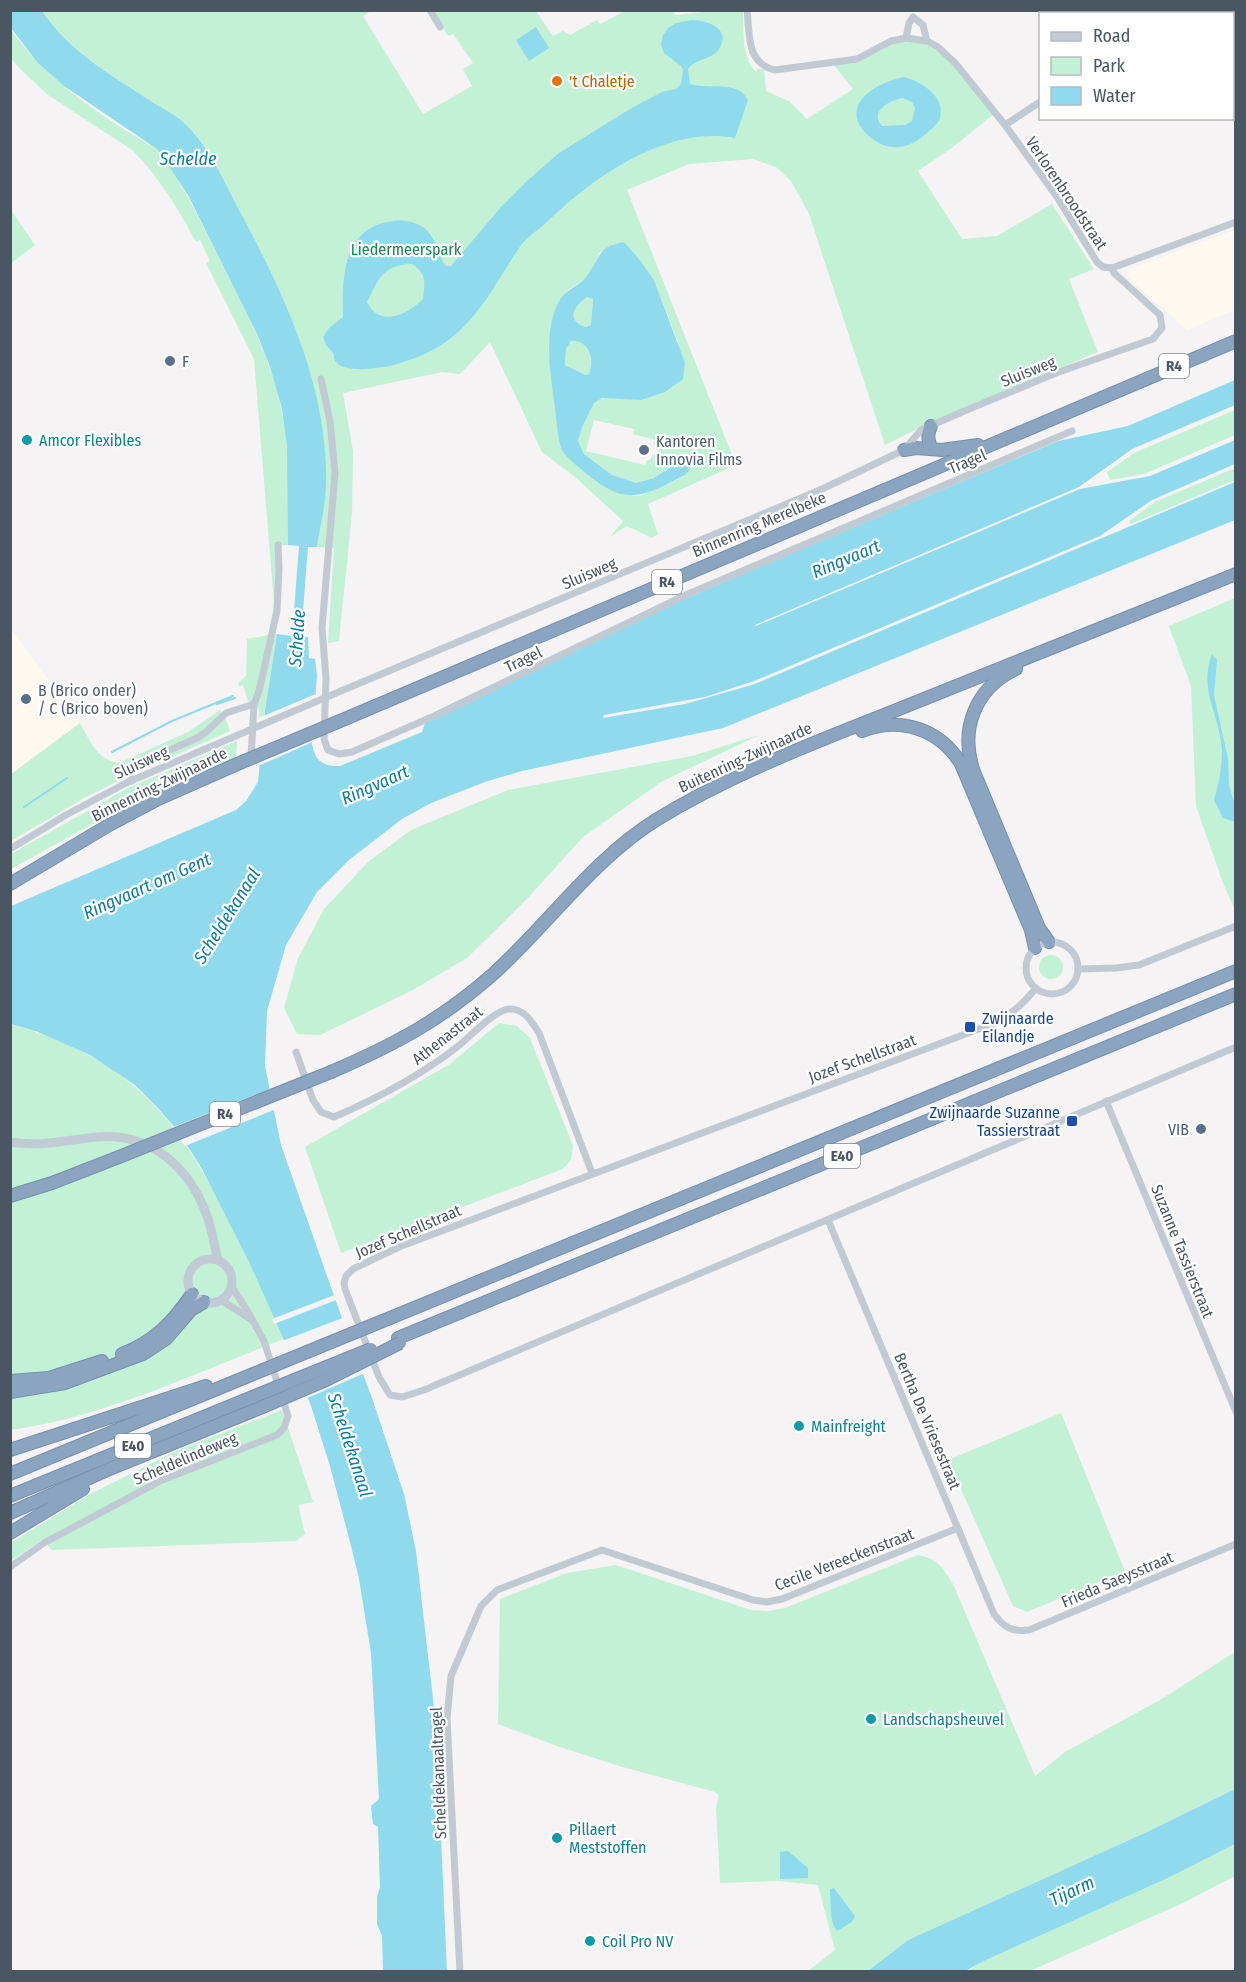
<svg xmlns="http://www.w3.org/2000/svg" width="1246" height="1982" font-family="'Fira Sans Condensed',sans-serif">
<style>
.commercial{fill:#fdf9ef}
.green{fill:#c3f1d5;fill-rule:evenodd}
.water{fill:#90daee;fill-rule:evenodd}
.pier{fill:#f5f3f3}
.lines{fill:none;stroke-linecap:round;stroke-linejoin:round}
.stream{stroke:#90daee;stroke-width:2}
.highway-casing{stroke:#7690ad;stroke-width:14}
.street{stroke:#c1cad2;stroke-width:7}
.secondary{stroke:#c1cbd6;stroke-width:9}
.highway{stroke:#8ba5c1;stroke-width:12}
.highway-bridge-casing{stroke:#7690ad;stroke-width:14;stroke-linecap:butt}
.street-bridge{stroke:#c1cad2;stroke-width:7}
.highway-bridge{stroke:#8ba5c1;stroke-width:12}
.food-dot{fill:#e8710a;stroke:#fff;stroke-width:2}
.service-dot{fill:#5c6f8a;stroke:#fff;stroke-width:2}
.culture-dot{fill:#0f9aa8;stroke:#fff;stroke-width:2}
.transit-dot{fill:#1a4fb4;stroke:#fff;stroke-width:2}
.labels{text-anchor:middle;stroke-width:4.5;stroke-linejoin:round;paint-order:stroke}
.shield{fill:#fff;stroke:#808990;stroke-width:1.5}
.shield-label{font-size:15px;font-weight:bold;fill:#4a5661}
.food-label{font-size:16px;fill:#c56008;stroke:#fff;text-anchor:start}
.street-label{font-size:16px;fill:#4a5661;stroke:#fff}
.park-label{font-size:16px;fill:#17864f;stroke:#fff}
.service-label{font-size:16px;fill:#4e5e75;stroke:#fff;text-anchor:start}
.culture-label{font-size:16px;fill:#0d838f;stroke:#fff;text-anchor:start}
.transit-label{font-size:16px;fill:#164399;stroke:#fff;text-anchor:start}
.water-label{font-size:18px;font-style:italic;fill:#0c7c9b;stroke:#fff}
</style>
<rect width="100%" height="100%" fill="#f5f3f3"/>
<g class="commercial">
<polygon points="1189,10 1192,13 1045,14 1043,11"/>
<polygon points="1235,230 1235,310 1187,330 1127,277 1127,273 1130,269"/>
<polygon points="10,627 80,723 11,775 10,775"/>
</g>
<g class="green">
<path d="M42 11H371L363 16 423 114 472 86 463 69 473 63 453 34 448 36 433 11H536L553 36 563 31 570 35 597 20 600 24 625 11H673L675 15 714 11H743C744 30 741 57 756 72L758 68 764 70 766 91 789 101 807 119 853 89 834 65C855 57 882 43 904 41 941 36 972 89 994 114L953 147 918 171 962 239 997 236 1052 204 1094 269 1069 279 1098 352 927 424 885 445 809 214 791 181 776 167 753 159 689 164 627 190 736 465 648 504 658 534 652 538 627 526 610 537 623 521 574 476 542 452 490 342 460 374 442 372 343 393 353 451 352 513 339 641 328 643 334 548 317 547C321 523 326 499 326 475 326 382 280 285 237 206 222 177 208 143 183 122 173 113 160 107 149 100 107 72 71 53 42 11ZM624 242 640 260 654 280 678 342 621 399C614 399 607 397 601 399 587 403 581 428 578 441L584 454 612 475 636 483 654 478 685 476 640 496 624 495 563 452 559 436 551 370 549 342 554 316 558 303 569 289 584 280 591 271 600 252ZM594 420 634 429 633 434 655 440 654 444 659 449 658 453 652 456 650 460H647L645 465 586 451Z"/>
<path d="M10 28C44 78 104 119 157 149 183 183 201 222 220 260 244 308 270 355 281 408 291 452 288 500 288 545H278L273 634H277L264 715 259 718V709L248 701 243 685 239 686 238 683 246 676 247 639 269 635 274 603 254 359 206 263 210 261 200 240 196 242C179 210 158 175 132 150L48 95 17 66 11 58Z"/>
<polygon points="11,210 35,245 11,263 10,263"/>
<path d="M587 297 593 298 591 325 586 327C566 319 573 307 587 297Z"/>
<path d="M571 341C590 340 593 360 589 374L587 375 565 365 566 349Z"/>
<polygon points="1235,410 1235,435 1144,474 1110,480 1107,472 1134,453"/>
<polygon points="1235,468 1235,480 1131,524 1129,521 1155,502"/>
<polygon points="1235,598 1236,909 1235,910 1223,883 1196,806 1191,686 1169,626"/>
<path d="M220 710 225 717 230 731 126 777 84 798 11 841 10 775 80 723C90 740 96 760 119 763L188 732Z"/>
<polygon points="759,735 661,782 583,837 526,900 467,958 411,991 320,1035 297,1034 284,1008 298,958 324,909 368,862 411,830 508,790 692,756"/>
<polygon points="237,741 236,757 112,813 11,869 11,854 128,788"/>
<circle cx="1051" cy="967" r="12"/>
<polygon points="499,1023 517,1026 530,1038 573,1146 571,1160 563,1169 341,1253 305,1147 450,1064"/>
<path d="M10 1024C139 1061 182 1124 238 1239 254 1271 271 1305 284 1339 195 1373 105 1417 11 1430Z"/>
<polygon points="282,1410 313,1502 298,1505 305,1534 296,1541 52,1550 42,1540 11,1561 11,1543 90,1494 178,1450"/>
<polygon points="1061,1413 1125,1571 1027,1612 1013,1606 948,1460"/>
<path d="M918 1555C937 1558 943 1568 953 1584L1035 1776 1065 1752 1160 1700 1235 1652V1789L1149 1831 908 1940 868 1971H808L835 1950 818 1885 777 1881 720 1883 716 1808 719 1795 715 1792 619 1766 557 1746 498 1724 500 1599 567 1573 616 1565 751 1610 768 1611 785 1608Z"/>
<polygon points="1235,1844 1235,1876 1183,1903 1030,1971 965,1972 986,1960 1170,1877"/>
</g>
<g class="water">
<path d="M10 11H42C71 53 107 72 149 100 160 107 173 113 183 122 208 144 222 177 237 206 283 291 330 389 326 488 325 508 320 527 317 547H308L301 636 308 637 309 658 315 659 317 675 312 744C315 761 323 767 340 766L422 732 425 723 680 601 778 559 1058 441 1128 426 1235 380V405L1132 449 1079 487 755 625 756 626 1080 489 1150 476 1235 440V464L1152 500 1100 536 754 681 705 697 604 715 603 718 685 704 755 684 1235 482V520L723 728 522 771 485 782 431 803 402 819 349 860 317 892 286 945 267 1011 265 1066 281 1145 339 1310 372 1398 404 1494 416 1551 436 1725 447 1971H383L382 1936 377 1924V1897L380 1887 378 1827 373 1824 371 1806 379 1799 371 1653 359 1579 351 1546 330 1466 311 1406 281 1333 250 1264 202 1169 178 1131 155 1105 135 1085 90 1055 38 1032 11 1024V906L236 810 246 801 258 782 265 710 277 634 292 636 299 546 288 545 287 447 282 409 270 367 257 334 188 195 157 149 64 86 38 63 11 28Z"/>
<path d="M691 20C705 20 729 27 721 45 715 61 696 57 688 69L690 84C708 90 737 79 748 100L735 138C666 125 592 178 546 223 537 231 525 238 519 248 497 281 480 317 447 341 432 352 415 359 397 364 384 368 331 377 334 354L326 345 323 337 329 328 343 317C342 280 342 231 387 222 399 219 412 220 423 227 437 237 436 254 446 266H451L501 207 528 180 559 153 630 109 662 92 676 89 681 84 683 70 681 66 664 53 661 45 663 35 668 28 676 23ZM412 264C427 274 425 282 423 299 407 315 380 328 367 302 379 279 382 265 412 264Z"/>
<polygon points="536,27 549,48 529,61 516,40"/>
<path d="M904 77C921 81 946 97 940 118 938 124 932 128 928 132 912 148 889 154 870 137 836 107 874 83 904 77ZM903 98 912 102 915 108 912 121 905 125 882 126C869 111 890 100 903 98Z"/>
<path d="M624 242 640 260 654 280 685 363 683 379 665 392 641 400 602 398 594 403 582 427 578 441 584 454 612 475 636 483 654 478 675 465 687 462 690 470C684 477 676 479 667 484 629 504 613 496 581 469 575 464 566 457 562 450 557 437 557 422 555 409 551 376 543 337 557 305 564 289 577 288 586 277 601 258 596 247 624 242ZM587 297 593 299 591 325 586 327C566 320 573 307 587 297ZM571 341C590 340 594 360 589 374L586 375 565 365 566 349Z"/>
<path d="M1212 654 1217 660 1214 695 1228 759 1229 785 1235 805V822L1223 818 1214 800C1219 784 1222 766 1222 750 1220 715 1198 690 1212 654Z"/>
<polygon points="1235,1789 1235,1844 1170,1877 986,1960 965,1971 868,1971 908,1940 1149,1831"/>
<polygon points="788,1851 808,1868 808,1878 780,1879 780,1852"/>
<path d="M834 1888 855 1916 852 1922 837 1931C829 1921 831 1904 830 1891V1889Z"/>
</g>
<g class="pier">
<polygon points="318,693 315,741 258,766 261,717"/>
<polygon points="272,1088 276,1109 185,1146 171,1128"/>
<polygon points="337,1294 339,1299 274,1324 272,1319"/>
<polygon points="345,1317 367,1372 305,1399 282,1341"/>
</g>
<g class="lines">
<g class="stream">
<polyline points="217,704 235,698"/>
<polyline points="112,752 172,721 233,696"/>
<polyline points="24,807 67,778"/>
</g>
<g class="highway-casing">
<g id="highway">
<path d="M931 448C928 439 927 434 931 426"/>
<polyline points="904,450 916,448 942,450 978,445"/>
<path d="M1016 669C975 688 959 730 974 772L1039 928 1049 942"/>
<polyline points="340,721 1236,341"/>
<path d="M862 731C900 716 940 729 961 764L1031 930 1035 948"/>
<polyline points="10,884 109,825 158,799 235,765"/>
<path d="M331 1072C394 1045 441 1020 492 975 548 925 592 860 656 820 732 773 817 742 899 709 1011 664 1123 619 1236 574"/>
<polyline points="10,1196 52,1183 119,1157"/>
<polyline points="390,1318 1236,971"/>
<polyline points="398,1338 1236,994"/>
<path d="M122 1354C154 1342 173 1322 192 1294"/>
<polyline points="10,1381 49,1378 102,1361"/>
<polyline points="10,1392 65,1383 143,1354 166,1339 191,1310 204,1302"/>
<polyline points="10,1450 206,1386"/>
<polyline points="10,1474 263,1370"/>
<polyline points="10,1496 255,1396"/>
<polyline points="10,1513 107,1470 260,1408"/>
<polyline points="10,1533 83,1489"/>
</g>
</g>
<g class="street">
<polyline points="430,10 440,27"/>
<path d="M747 10C750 36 746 63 775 70L857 59 891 41 906 38 927 41 938 47 956 64 1005 125 1057 197 1097 262 1103 267 1112 268 1236 222"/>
<polyline points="906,38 909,23 913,17 923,25 927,41"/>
<polyline points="1005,125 1040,102"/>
<polyline points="321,379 330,421 335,473 322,628 326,678 324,739 328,750 339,754 352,752 434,716 688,594 1072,431"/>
<polyline points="341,691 820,490 904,450 921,430 962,412 1056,373 1153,339 1162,328 1160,315 1114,273 1112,268"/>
<polyline points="251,758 254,704"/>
<polyline points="131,781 129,771 134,766 197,738 206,732 226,713 254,704 259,691 277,611 279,569 278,545"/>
<polyline points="10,849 66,815 126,783 238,735"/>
<circle cx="1052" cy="968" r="26"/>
<polyline points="1078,969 1116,968 1139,965 1236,926"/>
<path d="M1036 988C1023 1004 1011 1015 992 1024L399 1247 353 1269 346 1276 344 1283 345 1289 379 1377 390 1395 402 1397 424 1390 1236 1047"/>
<path d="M296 1052 313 1100 321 1112 334 1117C378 1098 420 1076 457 1047 470 1037 493 1011 509 1009 524 1008 532 1022 539 1033L592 1173"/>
<polyline points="1106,1101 1236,1412"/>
<path d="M828 1220 994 1614C1004 1628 1013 1632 1029 1630L1236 1544"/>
<polyline points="221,1300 252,1320"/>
<polyline points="10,1567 44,1543 160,1481 277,1435 284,1428 288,1416 264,1341 248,1312 232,1287"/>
<polyline points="460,1972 447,1718 451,1676 481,1606 497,1590 602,1550 753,1600 767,1602 782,1599 958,1528"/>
</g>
<g class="secondary">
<polyline points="1213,10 1216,14"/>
<polyline points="1232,27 1236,29"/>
<path d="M10 1142C40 1147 68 1140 97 1137 151 1132 190 1168 207 1216 212 1230 214 1245 218 1260"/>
<circle cx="210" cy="1281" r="22"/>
</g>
<use href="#highway" class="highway"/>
<g class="highway-bridge-casing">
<g id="highway-bridge">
<polyline points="235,765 340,721"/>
<polyline points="119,1157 331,1072"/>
<polyline points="263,1370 390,1318"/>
<polyline points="255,1396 371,1349"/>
<polyline points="260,1408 326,1380 400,1343"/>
</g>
</g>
<polyline class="street-bridge" points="238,735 341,691"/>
<use href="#highway-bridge" class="highway-bridge"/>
</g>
<circle class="food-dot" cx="557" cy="81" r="6"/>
<g class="service-dot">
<circle cx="170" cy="361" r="6"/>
<circle cx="644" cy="450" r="6"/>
<circle cx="26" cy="699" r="6"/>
<circle cx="1201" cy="1129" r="6"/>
</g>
<g class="culture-dot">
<circle cx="27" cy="440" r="6"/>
<circle cx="799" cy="1426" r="6"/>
<circle cx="871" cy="1719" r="6"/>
<circle cx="557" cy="1838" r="6"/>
<circle cx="590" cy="1941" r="6"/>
</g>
<g class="transit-dot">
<rect x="964" y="1021" width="12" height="12" rx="3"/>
<rect x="1066" y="1115" width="12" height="12" rx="3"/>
</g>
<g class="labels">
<g class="shield">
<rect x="1159" y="354" width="30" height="24" rx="4.5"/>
<rect x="652" y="570" width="30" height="24" rx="4.5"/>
<rect x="210" y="1102" width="30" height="24" rx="4.5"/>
<rect x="824" y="1144" width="36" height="24" rx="4.5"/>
<rect x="115" y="1434" width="36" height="24" rx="4.5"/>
</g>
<g class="shield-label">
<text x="1174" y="371">R4</text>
<text x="667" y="587">R4</text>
<text x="225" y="1119">R4</text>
<text x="842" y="1161">E40</text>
<text x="133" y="1451">E40</text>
</g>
<g class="food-label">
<text x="569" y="87">'t Chaletje</text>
</g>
<g class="street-label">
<text transform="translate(1067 193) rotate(56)" y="6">Verlorenbroodstraat</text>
<text transform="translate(1028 371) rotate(-22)" y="6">Sluisweg</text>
<text transform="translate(967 461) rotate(-23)" y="6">Tragel</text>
<text transform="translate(759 524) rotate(-23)" y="6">Binnenring Merelbeke</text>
<text transform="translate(589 573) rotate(-23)" y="6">Sluisweg</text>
<text transform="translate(523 659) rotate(-26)" y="6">Tragel</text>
<text transform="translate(745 757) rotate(-25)" y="6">Buitenring-Zwijnaarde</text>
<text transform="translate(141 762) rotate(-25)" y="6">Sluisweg</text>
<text transform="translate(159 784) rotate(-26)" y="6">Binnenring-Zwijnaarde</text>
<text transform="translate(447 1035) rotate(-38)" y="6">Athenastraat</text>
<text transform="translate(862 1058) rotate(-20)" y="6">Jozef Schellstraat</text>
<text transform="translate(408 1231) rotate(-23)" y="6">Jozef Schellstraat</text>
<text transform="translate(1183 1251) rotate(68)" y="6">Suzanne Tassierstraat</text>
<text transform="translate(928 1421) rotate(67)" y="6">Bertha De Vriesestraat</text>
<text transform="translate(185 1458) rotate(-23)" y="6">Scheldelindeweg</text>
<text transform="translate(844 1559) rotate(-21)" y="6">Cecile Vereeckenstraat</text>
<text transform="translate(1117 1579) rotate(-23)" y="6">Frieda Saeysstraat</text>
<text transform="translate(438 1773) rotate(-92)" y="6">Scheldekanaaltragel</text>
</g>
<g class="park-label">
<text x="406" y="255">Liedermeerspark</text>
</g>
<g class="service-label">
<text x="182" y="367">F</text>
<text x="656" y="447">Kantoren<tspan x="656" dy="18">Innovia Films</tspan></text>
<text x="38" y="696">B (Brico onder)<tspan x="38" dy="18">/ C (Brico boven)</tspan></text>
<text x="1189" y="1135" text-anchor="end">VIB</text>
</g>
<g class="culture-label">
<text x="39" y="446">Amcor Flexibles</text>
<text x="811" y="1432">Mainfreight</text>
<text x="883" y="1725">Landschapsheuvel</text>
<text x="569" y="1835">Pillaert<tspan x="569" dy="18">Meststoffen</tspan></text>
<text x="602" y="1947">Coil Pro NV</text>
</g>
<g class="transit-label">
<text x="982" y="1024">Zwijnaarde<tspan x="982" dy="18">Eilandje</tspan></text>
<text x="1060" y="1118" text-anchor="end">Zwijnaarde Suzanne<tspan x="1060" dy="18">Tassierstraat</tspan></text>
</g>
<g class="water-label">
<text x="188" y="165">Schelde</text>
<text transform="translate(846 559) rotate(-23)" y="6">Ringvaart</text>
<text transform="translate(297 638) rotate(-86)" y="6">Schelde</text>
<text transform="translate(375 785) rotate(-24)" y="6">Ringvaart</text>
<text transform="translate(147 886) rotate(-24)" y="6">Ringvaart om Gent</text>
<text transform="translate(227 916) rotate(-58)" y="6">Scheldekanaal</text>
<text transform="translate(350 1445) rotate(72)" y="6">Scheldekanaal</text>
<text transform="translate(1072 1891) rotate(-25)" y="6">Tijarm</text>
</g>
</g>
<rect width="1246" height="1982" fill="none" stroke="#4a5661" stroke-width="24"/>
<rect x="1039" y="12" width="195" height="108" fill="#ffffff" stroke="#b7bbc0" stroke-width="1.5"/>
<rect x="1051" y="32" width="30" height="9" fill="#c1cbd6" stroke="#b7bbc0" stroke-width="1.5"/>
<text x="1093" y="42" font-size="18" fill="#4a5661">Road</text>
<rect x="1051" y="57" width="30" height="18" fill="#c3f1d5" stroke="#b7bbc0" stroke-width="1.5"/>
<text x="1093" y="72" font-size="18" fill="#4a5661">Park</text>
<rect x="1051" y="87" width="30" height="18" fill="#90daee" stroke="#b7bbc0" stroke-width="1.5"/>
<text x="1093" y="102" font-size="18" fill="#4a5661">Water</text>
</svg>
